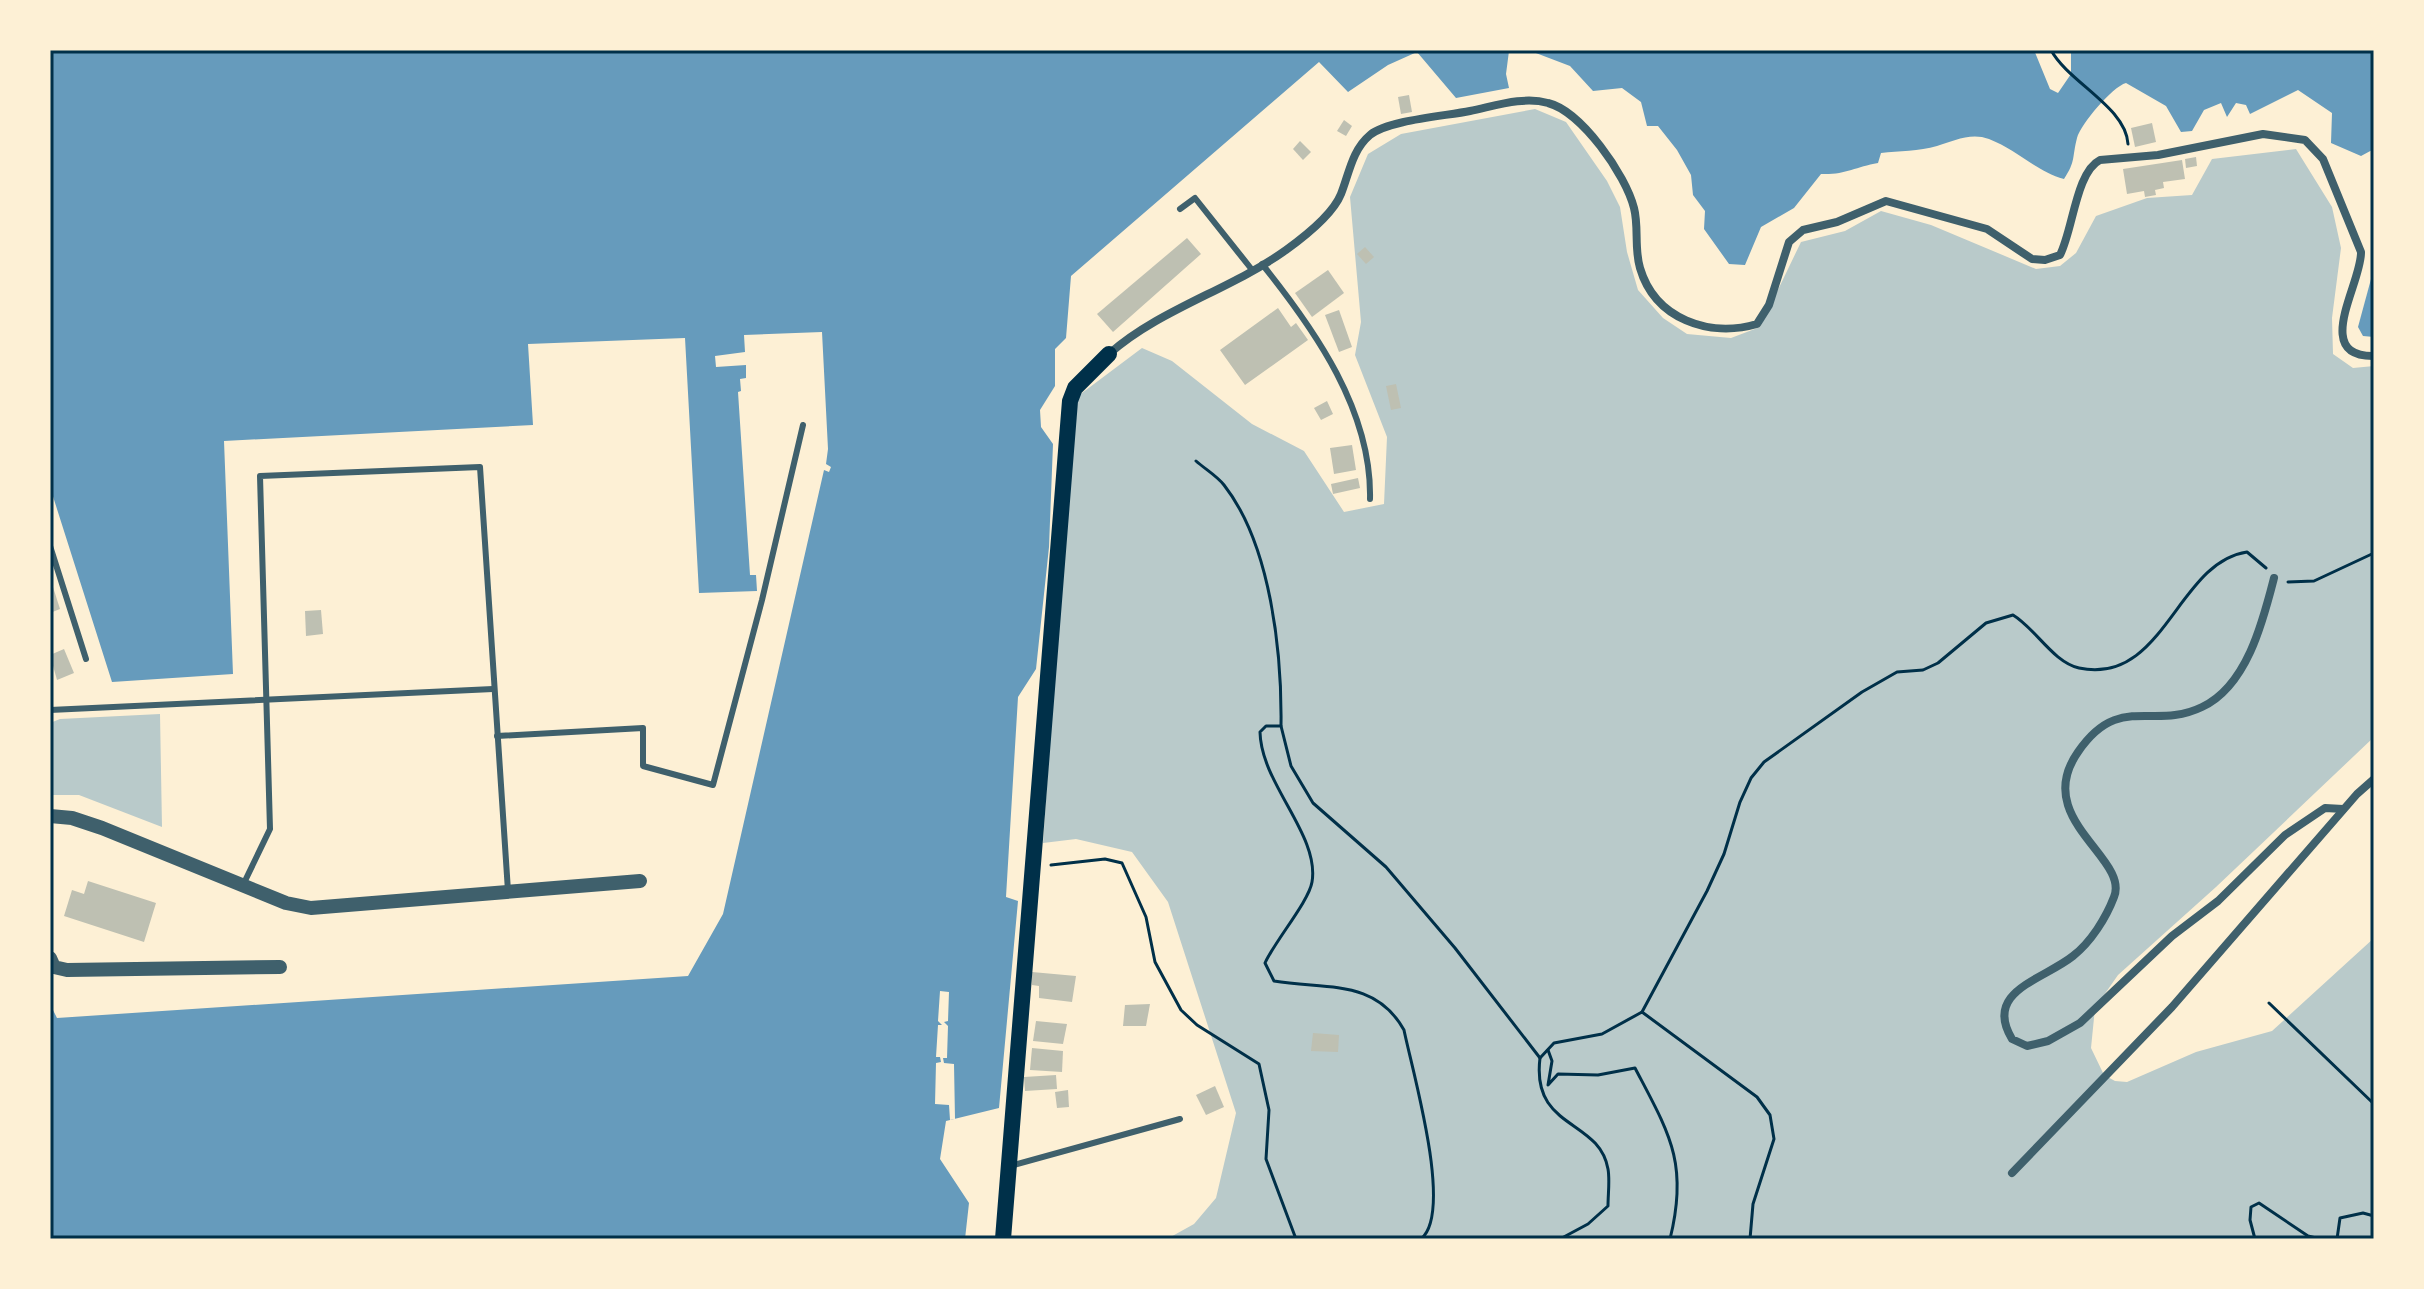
<svg xmlns="http://www.w3.org/2000/svg" width="2424" height="1289" font-family="Commissioner,sans-serif">
<style>
.green{fill:#b9caca}
.water{fill:#669bbc}
.pier{fill:#fdf0d5}
.building{fill:#bec0b2}
.lines{fill:none;stroke-linecap:round;stroke-linejoin:round}
.path{stroke:#003049;stroke-width:3}
.service{stroke:#3f606c;stroke-width:6}
.minor{stroke:#3f606c;stroke-width:8}
.tertiary{stroke:#3f606c;stroke-width:14}
.secondary{stroke:#003049;stroke-width:16}
.neatline{fill:none;stroke:#003049;stroke-width:3}
</style>
<rect width="100%" height="100%" fill="#fdf0d5"/>
<g class="green">
<polygon points="1535,109 1566,122 1607,181 1620,207 1627,252 1638,290 1663,318 1687,334 1731,338 1760,327 1801,242 1845,231 1881,211 1931,225 2036,269 2060,266 2076,253 2096,216 2147,198 2192,195 2212,159 2296,149 2332,207 2341,248 2332,318 2333,354 2353,368 2374,366 2374,737 2216,887 2118,975 2095,1008 2091,1048 2104,1075 2115,1081 2127,1082 2196,1052 2272,1031 2374,938 2374,1239 1167,1239 1194,1224 1216,1198 1236,1113 1168,902 1132,852 1076,839 1043,843 1058,623 1078,396 1142,348 1172,361 1252,424 1304,451 1344,512 1384,504 1387,437 1355,355 1361,322 1350,197 1368,154 1401,134"/>
<polygon points="160,714 162,827 79,795 50,795 50,723 60,719"/>
</g>
<g class="water">
<polygon points="50,50 1517,50 1509,51 1506,74 1509,88 1456,98 1417,52 1388,65 1348,92 1319,62 1071,276 1066,338 1055,349 1055,386 1040,410 1041,427 1053,444 1049,547 1036,669 1018,697 1006,897 1018,901 999,1108 946,1121 940,1159 969,1203 965,1239 50,1239 50,1004 57,1018 688,976 723,914 824,470 829,472 831,467 826,464 828,449 822,332 744,335 745,352 715,356 716,367 746,365 746,378 740,379 741,391 738,392 750,575 756,575 757,591 699,593 685,338 528,344 533,425 224,441 233,674 112,682 50,487"/>
<path d="M1528 50H2034L2050 89 2058 93 2071 74V50H2374V149L2361 156 2331 143 2332 113 2298 90 2250 114 2246 105 2236 103 2227 117 2221 103 2204 110 2192 131 2181 132 2166 106 2126 83C2112 87 2081 124 2077 138 2072 157 2076 161 2064 179 2036 171 2017 150 1989 139 1971 132 1953 141 1937 146 1919 151 1899 151 1881 153L1878 163C1855 167 1845 175 1821 174L1794 208 1761 227 1745 265 1729 264 1704 229 1705 211 1693 195 1691 175 1677 150 1658 126H1647L1641 102 1622 88 1593 91 1570 66Z"/>
<polygon points="2374,268 2374,337 2363,336 2358,327"/>
</g>
<polygon class="pier" points="940,991 949,992 948,1021 944,1022 948,1026 947,1058 943,1058 944,1063 954,1064 955,1119 950,1120 949,1105 935,1104 936,1063 941,1062 940,1057 936,1057 938,1025 942,1025 938,1021"/>
<g class="building">
<polygon points="1409,95 1412,112 1401,114 1398,97"/>
<polygon points="1344,120 1352,126 1346,136 1337,131"/>
<polygon points="2152,123 2156,142 2135,147 2131,128"/>
<polygon points="1300,141 1311,152 1303,160 1293,149"/>
<polygon points="2196,157 2197,166 2186,168 2185,159"/>
<polygon points="2182,160 2185,179 2163,182 2164,188 2155,190 2156,195 2145,197 2144,191 2127,194 2123,169"/>
<polygon points="1187,238 1201,254 1113,332 1097,314"/>
<polygon points="1365,247 1374,257 1366,264 1357,254"/>
<polygon points="1328,270 1344,293 1312,317 1295,293"/>
<polygon points="1278,308 1291,327 1296,323 1308,340 1245,385 1220,350"/>
<polygon points="1339,310 1352,347 1339,352 1325,315"/>
<polygon points="1396,384 1401,408 1391,410 1386,386"/>
<polygon points="1327,401 1333,414 1321,420 1314,408"/>
<polygon points="1352,445 1356,470 1334,474 1330,448"/>
<polygon points="1358,478 1360,488 1333,494 1331,484"/>
<polygon points="53,587 60,609 50,613 50,588"/>
<polygon points="321,610 323,634 306,636 305,611"/>
<polygon points="64,649 74,673 57,680 50,655"/>
<polygon points="88,881 156,903 144,942 64,916 72,890 84,894"/>
<polygon points="1032,972 1076,976 1072,1002 1039,998 1039,986 1032,985"/>
<polygon points="1150,1004 1146,1026 1123,1026 1125,1005"/>
<polygon points="1036,1021 1067,1024 1063,1044 1033,1041"/>
<polygon points="1313,1033 1339,1035 1338,1052 1311,1051"/>
<polygon points="1032,1048 1063,1051 1062,1072 1030,1070"/>
<polygon points="1056,1075 1057,1089 1025,1091 1024,1077"/>
<polygon points="1215,1086 1224,1107 1206,1115 1196,1095"/>
<polygon points="1068,1090 1069,1107 1057,1108 1055,1092"/>
</g>
<g class="lines">
<g class="path">
<path d="M2051 50C2068 82 2126 107 2128 144"/>
<path d="M1196 461C1205 469 1217 476 1224 485 1271 545 1282 653 1281 726"/>
<polyline points="2288,582 2314,581 2374,553"/>
<polyline points="1051,865 1105,859 1122,863 1146,917 1155,962 1181,1010 1197,1025 1259,1064 1269,1110 1266,1159 1296,1239"/>
<polyline points="2269,1003 2374,1104"/>
<path d="M1642 1012 1707 891 1724 854 1740 802 1751 778 1764 762 1862 692 1897 672 1923 670 1938 663 1986 623 2013 615C2036 629 2053 662 2079 668 2164 686 2177 562 2247 552L2266 568"/>
<path d="M1548 1050 1552 1061 1548 1085 1558 1074 1598 1075 1635 1068C1669 1133 1689 1163 1670 1239"/>
<path d="M1421 1239C1454 1212 1412 1070 1404 1030 1375 978 1326 990 1274 981L1265 963C1275 941 1309 901 1312 882 1320 835 1261 784 1260 732L1266 726H1281L1291 766 1313 803 1386 867 1455 948 1540 1058"/>
<path d="M1560 1239 1588 1224 1608 1206C1608 1194 1610 1180 1608 1169 1599 1118 1531 1130 1540 1058L1554 1043 1602 1034 1642 1012 1757 1097 1770 1115 1774 1139 1753 1204 1750 1239"/>
<polyline points="2255,1239 2250,1220 2251,1207 2259,1203 2308,1236 2320,1239"/>
<polyline points="2337,1239 2340,1218 2363,1213 2374,1216"/>
</g>
<g class="service">
<polyline points="1180,209 1195,198 1253,271"/>
<path d="M1262 264C1315 330 1372 411 1370 499"/>
<polyline points="50,546 86,659"/>
<polyline points="50,710 493,689"/>
<polyline points="497,736 643,728 643,766 713,785 762,600 803,425"/>
<polyline points="243,885 270,829 260,476 480,467 508,891"/>
<polyline points="1010,1166 1180,1119"/>
</g>
<g class="minor">
<path d="M1109 354C1160 309 1230 290 1286 250 1304 237 1333 214 1341 194 1349 174 1352 150 1370 135 1388 120 1446 116 1470 111 1495 106 1523 96 1548 103 1581 111 1626 175 1634 208 1639 227 1634 248 1640 268 1655 319 1709 338 1757 324L1769 305 1789 242 1803 230 1837 222 1886 201 1987 229 2032 259 2045 260 2060 255C2073 230 2076 172 2100 160L2158 155 2263 134 2305 140 2323 159 2361 252C2362 283 2311 357 2374 356"/>
<path d="M2274 578C2263 621 2247 686 2202 707 2153 731 2119 692 2078 752 2031 819 2130 858 2114 897 2106 918 2091 942 2073 956 2043 980 1983 991 2012 1039L2027 1046 2048 1041 2080 1023 2172 936 2218 901 2285 835 2325 808 2343 809"/>
<polyline points="2012,1173 2172,1007 2357,794 2374,779"/>
</g>
<g class="tertiary">
<polyline points="50,816 72,818 102,828 286,903 311,908 640,881"/>
<polyline points="50,958 54,967 67,970 280,967"/>
</g>
<polyline class="secondary" points="1003,1239 1070,401 1075,388 1109,354"/>
</g>
<rect width="2424" height="1289" fill="none" stroke="#fdf0d5" stroke-width="104"/>
<rect x="52" y="52" width="2320" height="1185" class="neatline"/>
</svg>
